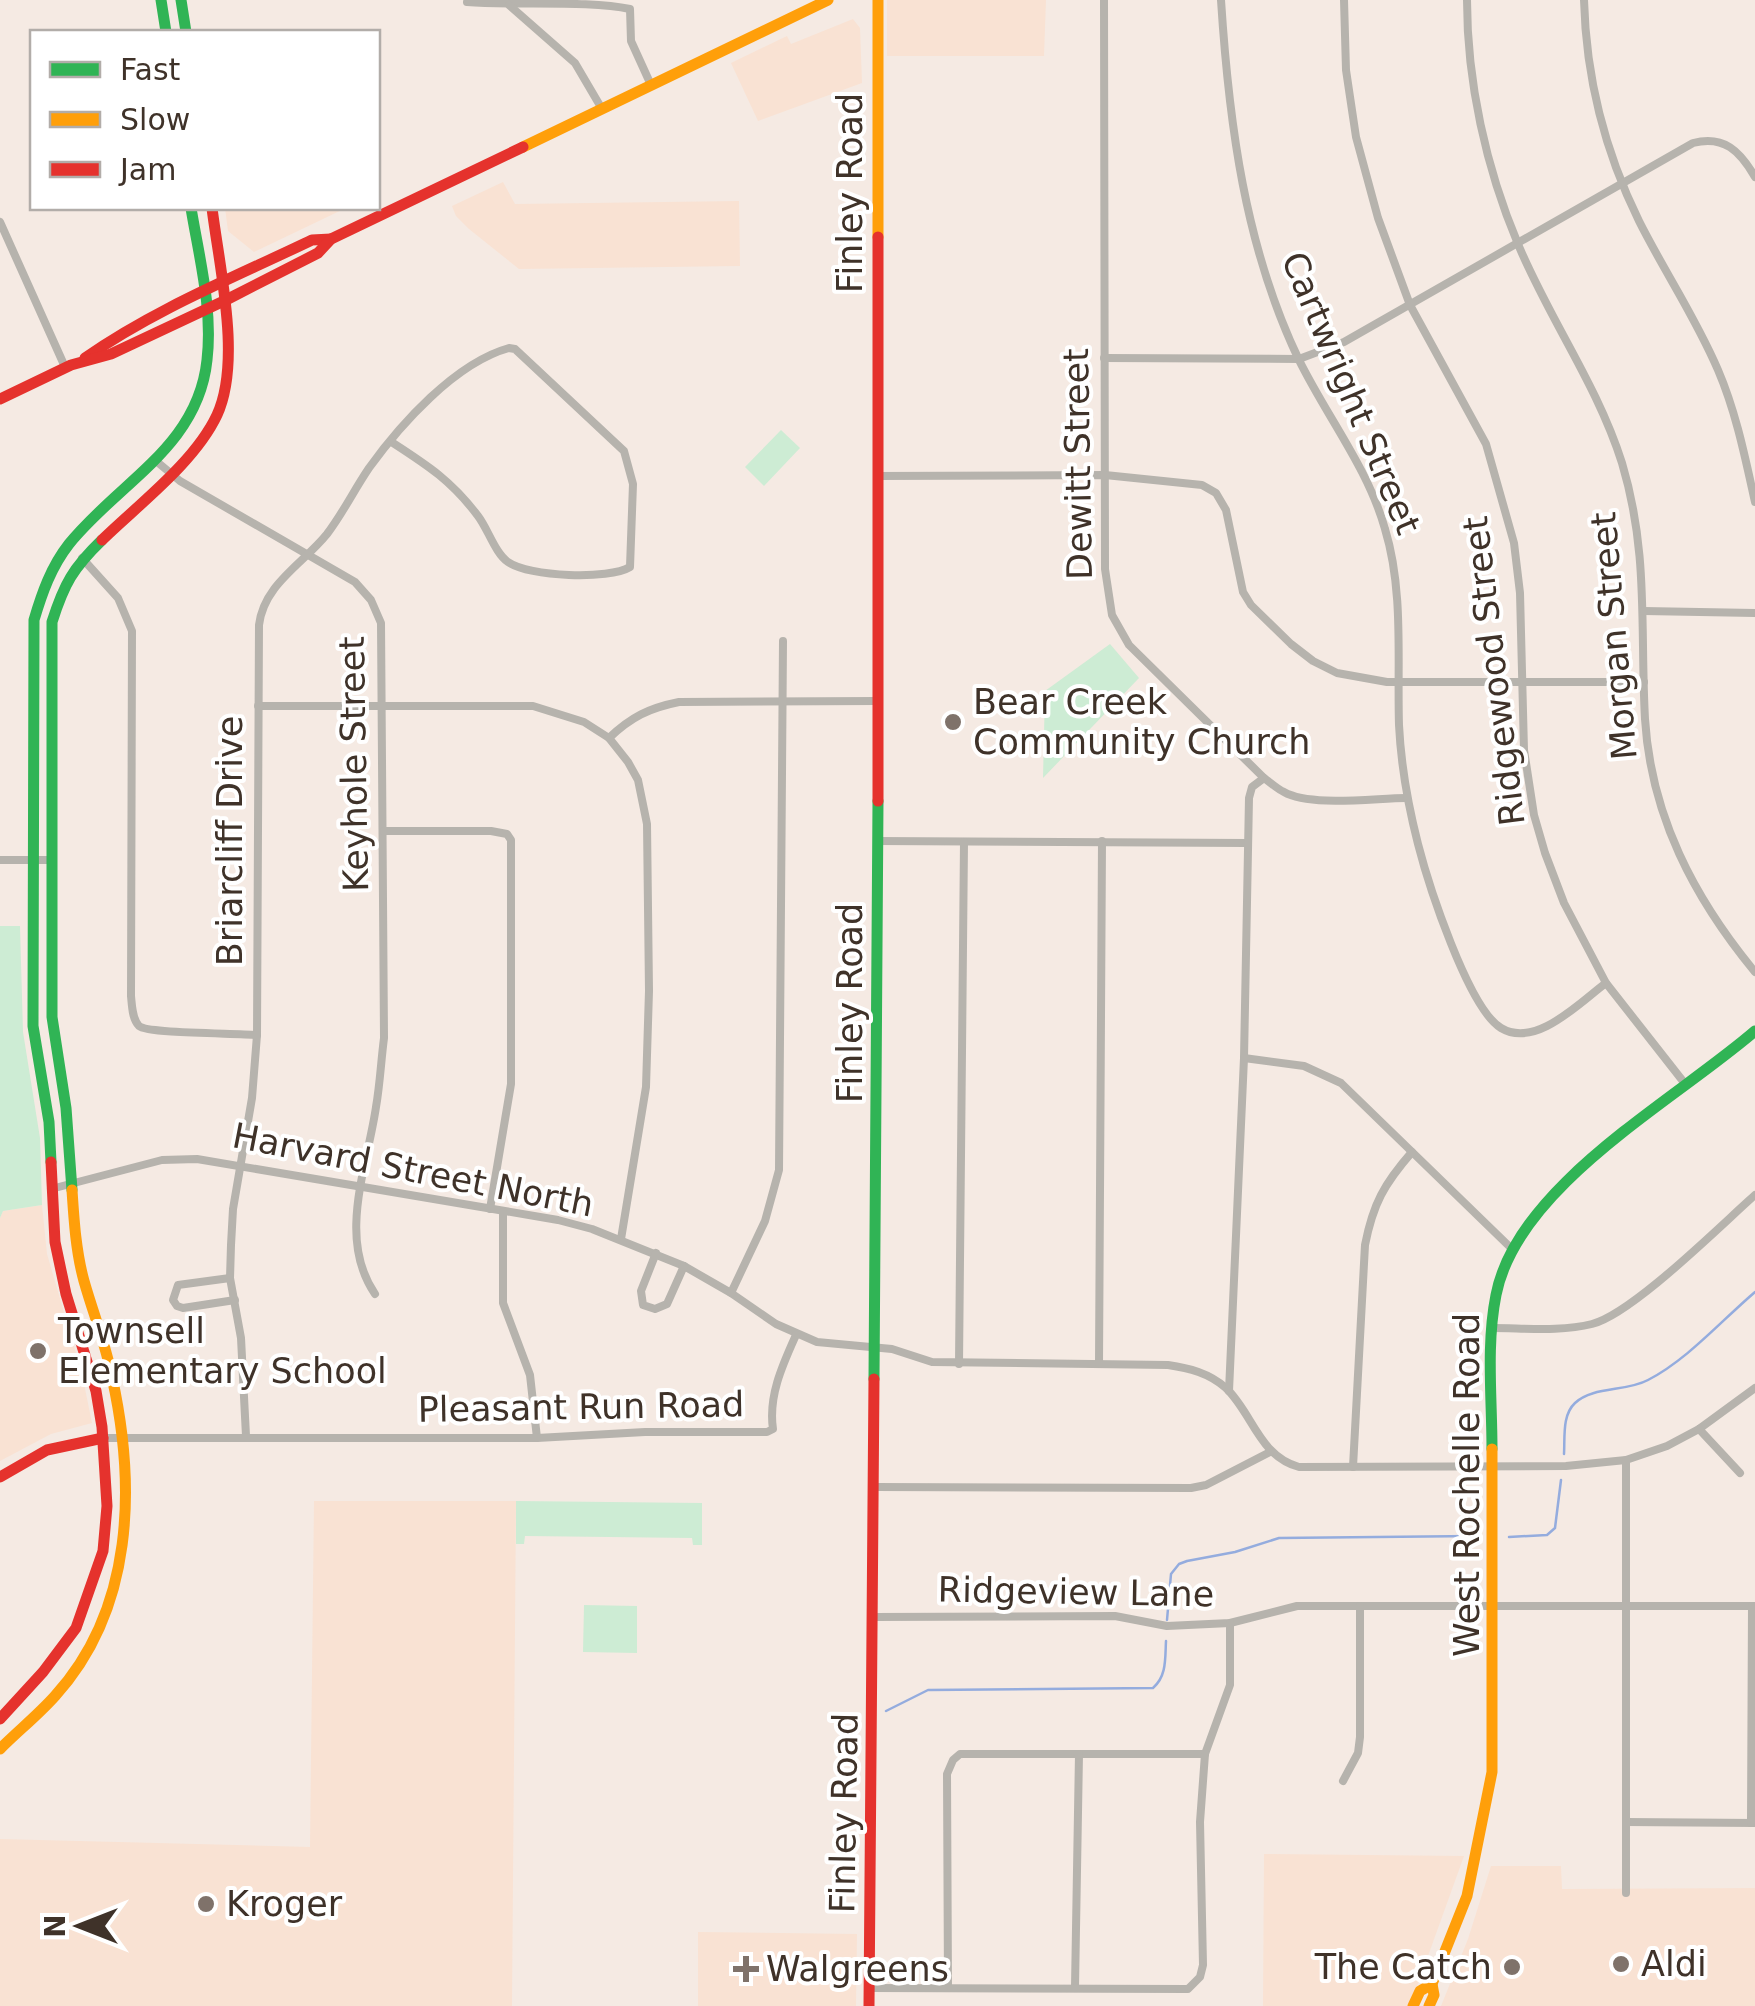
<svg xmlns="http://www.w3.org/2000/svg" width="1755" height="2006" font-family="'DejaVu Sans',sans-serif">
<style>
.built{fill:#f9e2d3}
.green{fill:#cdecd4}
.lines{fill:none;stroke-linecap:round;stroke-linejoin:round}
.stream{stroke:#94acde;stroke-width:2.5}
.street{stroke:#b6b3ad;stroke-width:8}
.fast{stroke:#30b455;stroke-width:11}
.slow{stroke:#ff9f0a;stroke-width:11}
.jam{stroke:#e5322d;stroke-width:11}
.poi-dot{fill:#7f726a;stroke:#fff;stroke-width:4}
.labels{text-anchor:middle;stroke-width:8;stroke-linejoin:round;paint-order:stroke}
.street-label{font-size:35px;fill:#3f3229;stroke:#fff}
.poi-label{font-size:35px;fill:#3f3229;stroke:#fff;text-anchor:start}
</style>
<rect width="100%" height="100%" fill="#f5eae3"/>
<g class="built">
<polygon points="887,0 1046,0 1044,56 887,56"/>
<polygon points="853,19 860,28 862,83 758,121 731,63 787,36 791,44"/>
<polygon points="503,182 515,204 739,201 740,266 519,269 469,229 456,216 452,206"/>
<polygon points="225,208 346,208 254,252 228,231"/>
<polygon points="42,1205 47,1254 82,1374 92,1423 51,1434 0,1461 0,1218 3,1211"/>
<polygon points="314,1501 516,1501 512,2006 0,2006 0,1839 310,1847"/>
<polygon points="1264,1854 1464,1856 1410,2006 1263,2006"/>
<polygon points="1491,1866 1561,1866 1562,1889 1755,1888 1755,2006 1441,2006 1468,1939"/>
<polygon points="698,1932 857,1934 856,2006 698,2006"/>
</g>
<g class="green">
<polygon points="781,430 800,448 764,486 745,467"/>
<polygon points="1110,644 1139,678 1043,778 1045,691"/>
<polygon points="0,926 20,926 23,1032 40,1138 42,1205 3,1211 0,1218"/>
<polygon points="516,1501 702,1503 702,1545 693,1545 692,1538 525,1536 524,1544 516,1544"/>
<polygon points="584,1605 637,1606 637,1653 583,1652"/>
</g>
<g class="lines">
<g class="stream">
<path d="M1564 1454C1565 1437 1562 1415 1575 1403 1593 1386 1626 1392 1648 1380 1687 1360 1721 1321 1755 1292"/>
<polyline points="1509,1537 1547,1535 1555,1528 1561,1480"/>
<polyline points="1167,1620 1171,1574 1179,1564 1187,1561 1235,1552 1279,1538 1474,1536"/>
<path d="M886 1711 928 1690 1153 1688C1167 1676 1165 1658 1166 1641"/>
</g>
<g class="street">
<path d="M1104 0 1105 569 1112 615 1129 645 1264 778C1270 782 1277 789 1284 792 1310 807 1375 798 1406 798"/>
<path d="M1221 0C1229 124 1245 247 1299 360 1327 417 1368 468 1385 529 1404 591 1397 660 1399 725 1401 765 1408 805 1418 844 1428 883 1468 1008 1501 1028 1536 1049 1580 1002 1606 983"/>
<polyline points="1344,0 1346,70 1356,137 1378,218 1410,305 1486,444 1514,543 1520,593 1524,750 1534,815 1545,853 1564,903 1606,983 1686,1085"/>
<path d="M1467 0C1467 82 1486 168 1518 244 1549 319 1597 384 1622 463 1649 553 1640 628 1645 719 1651 816 1694 898 1755 972"/>
<path d="M1584 0C1586 76 1605 152 1639 221 1664 271 1696 318 1718 370 1736 412 1745 457 1755 502"/>
<path d="M467 2C516 6 588 0 630 9L631 41 651 85"/>
<polyline points="509,5 575,63 602,109"/>
<polyline points="0,222 65,367"/>
<path d="M1104 358 1299 359 1344 342 1693 143C1724 135 1740 151 1755 177"/>
<path d="M156 461 180 481 355 582 371 600 381 623 384 1038C381 1061 380 1084 376 1107 367 1168 337 1238 375 1294"/>
<polyline points="877,476 1105,475 1202,485 1216,493 1226,510 1243,592 1251,605 1291,644 1313,661 1337,673 1387,682 1644,682"/>
<path d="M82 558 118 598 132 631 131 996C132 1005 132 1019 139 1026 148 1034 237 1033 257 1035"/>
<polyline points="1644,611 1755,613"/>
<polyline points="258,706 533,706 584,722 609,738 628,762 638,780 647,824 649,991 646,1087 621,1239"/>
<path d="M609 738C631 717 649 708 679 702L877 701"/>
<polyline points="384,831 491,831 507,834 511,840 511,1084 490,1209"/>
<polyline points="877,841 1246,843"/>
<polyline points="0,860 51,860"/>
<polyline points="1244,1058 1304,1066 1341,1083 1511,1248"/>
<path d="M51 1189 162 1160 197 1159 558 1220 592 1229 684 1266 731 1293 776 1324 817 1342 892 1349 932 1362 1168 1365C1189 1368 1209 1373 1226 1388 1253 1414 1259 1456 1299 1467L1566 1466 1626 1460 1667 1446 1699 1429 1755 1388"/>
<polyline points="503,1212 503,1303 530,1375 537,1438"/>
<polyline points="656,1253 641,1291 643,1305 655,1309 667,1304 684,1266"/>
<polyline points="230,1278 178,1285 173,1300 177,1306 183,1308 235,1300"/>
<polyline points="731,1293 765,1221 779,1170 783,641"/>
<path d="M1492 1328C1524 1328 1561 1332 1592 1324 1632 1314 1720 1226 1755 1195"/>
<polyline points="959,1364 964,842"/>
<polyline points="1099,1364 1102,841"/>
<polyline points="1229,1391 1244,1058 1249,798 1252,787 1264,778"/>
<polyline points="1699,1429 1740,1473"/>
<path d="M246 1436 241 1338 230 1278 231 1245 233 1209 252 1098 257 1035 259 625C264 584 303 564 327 534 343 513 354 490 369 468 400 425 455 363 509 348L515 349 624 451 633 484 630 567C609 580 529 577 508 562 495 553 488 529 478 516 451 480 427 465 390 441"/>
<path d="M103 1438H537L645 1432H767L773 1429C768 1396 783 1364 796 1335"/>
<path d="M1353 1467 1365 1245C1373 1204 1384 1184 1412 1152"/>
<polyline points="875,1487 1191,1488 1206,1485 1270,1452"/>
<polyline points="874,1617 1115,1616 1167,1626 1230,1623 1297,1606 1755,1606"/>
<polyline points="1343,1781 1358,1753 1360,1737 1360,1606"/>
<polyline points="1626,1822 1755,1823"/>
<polyline points="1751,1823 1752,1606"/>
<polyline points="1626,1893 1626,1460"/>
<polyline points="948,1987 947,1774 953,1760 960,1754 1205,1754"/>
<polyline points="1075,1987 1079,1754"/>
<polyline points="870,1988 1188,1989 1200,1977 1203,1965 1200,1822 1205,1754 1230,1685 1230,1623"/>
</g>
<g class="fast">
<polyline points="161,0 166,32"/>
<polyline points="181,0 186,32"/>
<path d="M51 1162 49 1122 33 1026 34 620C42 593 51 567 69 544 119 482 198 447 207 360 213 309 199 257 191 208"/>
<path d="M72 1190 66 1108 52 1017V622C64 584 73 568 102 540"/>
<polyline points="874,1379 878,801"/>
<path d="M1492 1449C1492 1399 1486 1345 1496 1295 1517 1186 1674 1101 1755 1031"/>
</g>
<g class="slow">
<polyline points="878,0 878,237"/>
<polyline points="523,147 828,0"/>
<path d="M0 1749C18 1731 38 1715 55 1696 134 1609 136 1486 112 1377 106 1345 93 1313 84 1281 76 1252 74 1221 72 1190"/>
<polyline points="1413,2006 1420,1991 1432,1984"/>
<polyline points="1429,2006 1434,1995 1432,1984 1467,1896 1492,1772 1492,1449"/>
</g>
<g class="jam">
<polyline points="878,237 878,801"/>
<path d="M85 358C155 309 235 277 312 240L331 239"/>
<polyline points="0,399 71,365 111,354 226,300 318,253 331,239 523,147"/>
<path d="M102 540C139 504 195 462 217 415 242 361 219 266 212 208"/>
<polyline points="0,1477 47,1450 103,1438"/>
<polyline points="0,1719 43,1672 76,1628 103,1551 107,1506 102,1427 96,1391 66,1294 55,1242 51,1162"/>
<polyline points="869,2006 874,1379"/>
</g>
</g>
<g class="poi-dot">
<circle cx="953" cy="722" r="10"/>
<circle cx="38" cy="1351" r="10"/>
<circle cx="206" cy="1904" r="10"/>
<circle cx="1621" cy="1964" r="10"/>
<circle cx="1512" cy="1967" r="10"/>
<path d="M741 1954h10v10h10v10h-10v10h-10v-10h-10v-10h10z"/>
</g>
<g class="labels">
<g class="street-label">
<text transform="translate(850 193) rotate(-90)" y="12">Finley Road</text>
<text transform="translate(1351 393) rotate(67)" y="12">Cartwright Street</text>
<text transform="translate(1078 464) rotate(-91)" y="12">Dewitt Street</text>
<text transform="translate(1614 636) rotate(-95)" y="12">Morgan Street</text>
<text transform="translate(1494 671) rotate(-97)" y="12">Ridgewood Street</text>
<text transform="translate(354 764) rotate(-91)" y="12">Keyhole Street</text>
<text transform="translate(230 841) rotate(-90)" y="12">Briarcliff Drive</text>
<text transform="translate(850 1003) rotate(-90)" y="12">Finley Road</text>
<text transform="translate(413 1170) rotate(11)" y="12">Harvard Street North</text>
<text transform="translate(581 1407) rotate(-1)" y="12">Pleasant Run Road</text>
<text transform="translate(1467 1485) rotate(-90)" y="12">West Rochelle Road</text>
<text transform="translate(1076 1592) rotate(1)" y="12">Ridgeview Lane</text>
<text transform="translate(844 1813) rotate(-89)" y="12">Finley Road</text>
</g>
<g class="poi-label">
<text x="973" y="714">Bear Creek<tspan x="973" dy="40">Community Church</tspan></text>
<text x="58" y="1343">Townsell<tspan x="58" dy="40">Elementary School</tspan></text>
<text x="226" y="1916">Kroger</text>
<text x="1641" y="1976">Aldi</text>
<text x="1492" y="1979" text-anchor="end">The Catch</text>
<text x="766" y="1981">Walgreens</text>
</g>
</g>
<rect x="30" y="30" width="350" height="180" fill="#ffffff" stroke="#b2ada9" stroke-width="2.5"/>
<rect x="50" y="62" width="50" height="15" fill="#30b455" stroke="#b2ada9" stroke-width="2.5"/>
<text x="120" y="80" font-size="30" fill="#3f3229">Fast</text>
<rect x="50" y="112" width="50" height="15" fill="#ff9f0a" stroke="#b2ada9" stroke-width="2.5"/>
<text x="120" y="130" font-size="30" fill="#3f3229">Slow</text>
<rect x="50" y="162" width="50" height="15" fill="#e5322d" stroke="#b2ada9" stroke-width="2.5"/>
<text x="120" y="180" font-size="30" fill="#3f3229">Jam</text>
<g transform="translate(80 1926) rotate(270)" stroke="#ffffff" stroke-width="8" paint-order="stroke">
<path d="M0-8L18 38L0 25L-18 38Z" fill="#3f3229"/>
<text y="-15" font-size="28" font-weight="bold" text-anchor="middle" fill="#3f3229">N</text>
</g>
</svg>
